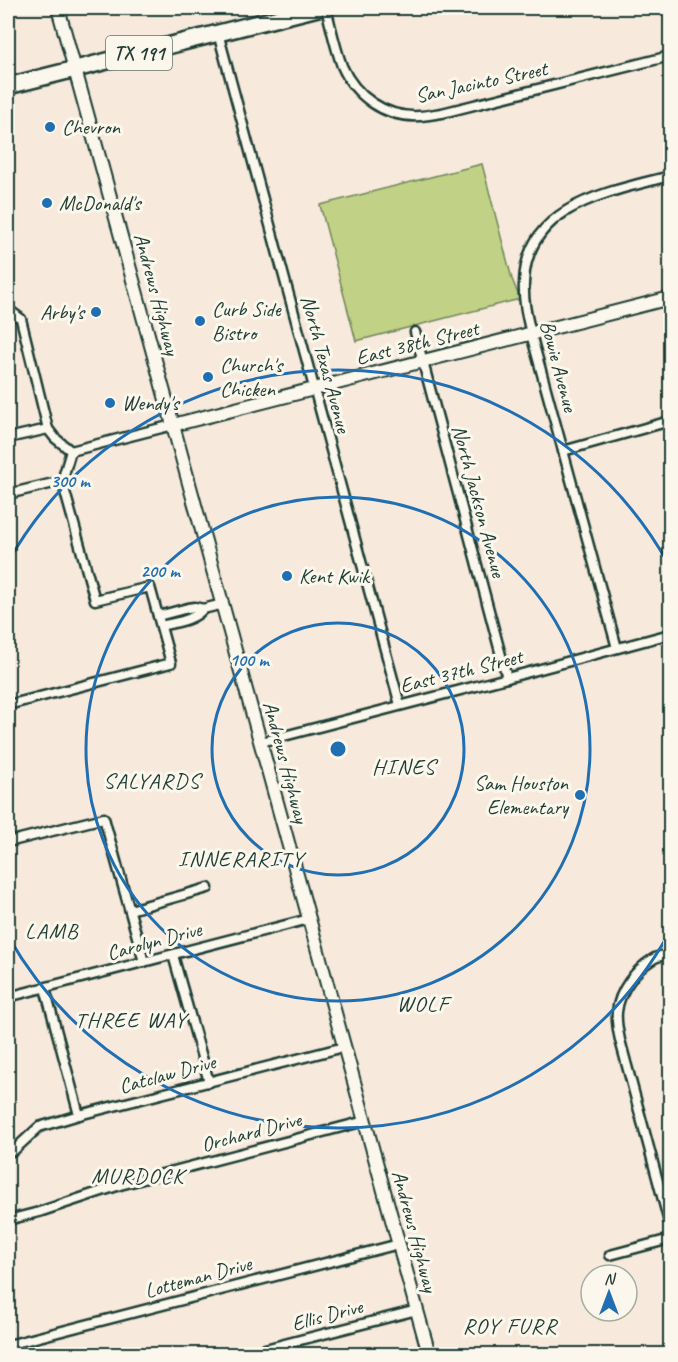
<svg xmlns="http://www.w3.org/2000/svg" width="678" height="1362" font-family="Caveat,sans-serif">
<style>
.green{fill:#c1d185;stroke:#70875c;stroke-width:1.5}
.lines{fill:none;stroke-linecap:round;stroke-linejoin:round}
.street-casing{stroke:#1f3d34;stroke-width:13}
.secondary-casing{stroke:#1f3d34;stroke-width:16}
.primary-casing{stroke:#1f3d34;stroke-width:16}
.highway-casing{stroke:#1f3d34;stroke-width:20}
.street{stroke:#fbf7ec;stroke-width:8}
.secondary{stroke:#fbf7ec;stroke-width:12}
.primary{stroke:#fbf7ec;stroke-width:12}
.highway{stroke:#fbf7ec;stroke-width:15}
.ring{fill:none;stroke:#1f6fb2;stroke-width:3}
.poi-dot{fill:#1f6fb2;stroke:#fbf7ec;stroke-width:2}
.labels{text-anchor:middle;stroke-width:6;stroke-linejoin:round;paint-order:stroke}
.shield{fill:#fbf7ec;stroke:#61756b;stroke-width:1.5}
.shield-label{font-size:20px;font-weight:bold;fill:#1f3d34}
.street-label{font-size:21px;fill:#1f3d34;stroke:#fbf7ec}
.poi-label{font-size:21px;fill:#1f3d34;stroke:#fbf7ec;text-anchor:start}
.neighbourhood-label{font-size:22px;letter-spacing:1.5px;fill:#1f3d34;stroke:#fbf7ec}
.centre{fill:#1f6fb2;stroke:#fbf7ec;stroke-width:3}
.ring-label{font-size:18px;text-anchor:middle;font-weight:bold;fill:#1f6fb2;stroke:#fbf7ec;stroke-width:6;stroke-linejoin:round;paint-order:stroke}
</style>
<rect width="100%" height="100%" fill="#f7e9dc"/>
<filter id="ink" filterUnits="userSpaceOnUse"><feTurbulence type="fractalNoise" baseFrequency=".0167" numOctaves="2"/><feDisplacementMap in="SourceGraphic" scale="12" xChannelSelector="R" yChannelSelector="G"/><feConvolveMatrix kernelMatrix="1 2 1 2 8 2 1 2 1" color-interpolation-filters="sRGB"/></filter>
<g filter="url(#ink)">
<polygon class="green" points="482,164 512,279 520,299 356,341 320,205"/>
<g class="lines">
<g class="street-casing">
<g id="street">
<path d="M326 8C331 27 335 47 342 66 355 96 385 118 419 116 426 116 434 114 442 113L670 56"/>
<polyline points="218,33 400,705"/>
<polyline points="8,314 13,313 21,319 48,429 55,438 71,451"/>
<polyline points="415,332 507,678"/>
<polyline points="8,438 48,429"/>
<polyline points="71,451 173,425"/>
<polyline points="563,451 670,421"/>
<polyline points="8,494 62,481"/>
<polyline points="158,616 188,608 195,607 203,609 223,604"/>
<path d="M161 626C176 622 193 621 203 609"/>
<path d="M617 648 531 334C527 317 523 301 524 283 526 204 610 192 670 176"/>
<polyline points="8,705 171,663 150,587 95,600 62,481 71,451"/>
<polyline points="261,742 507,678 670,634"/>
<polyline points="8,842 104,818 144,962"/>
<polyline points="130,910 208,888"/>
<path d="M670 954C665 955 658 956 653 959 635 970 619 991 617 1012 616 1022 618 1031 620 1040L670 1226"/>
<polyline points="173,955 209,1082"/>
<polyline points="45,988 79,1115"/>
<polyline points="8,997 309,919"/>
<polyline points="8,1152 13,1151 39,1127 79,1115 344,1047"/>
<polyline points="8,1220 39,1212 120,1185 365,1121"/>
<polyline points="610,1255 670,1239"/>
<polyline points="8,1345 399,1244"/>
<polyline points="246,1354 417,1310"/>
</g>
</g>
<g class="secondary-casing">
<polyline id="secondary" points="173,425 670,298"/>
</g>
<g class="primary-casing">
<polyline id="primary" points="58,8 429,1354"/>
</g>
<g class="highway-casing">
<polyline id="highway" points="8,86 318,8"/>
</g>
<use href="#street" class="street"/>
<use href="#secondary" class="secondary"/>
<use href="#primary" class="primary"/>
<use href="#highway" class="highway"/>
</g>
</g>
<g class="ring">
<circle cx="338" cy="749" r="126"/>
<circle cx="338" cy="749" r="252"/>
<path d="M669 933A379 379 0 0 1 8 936M8 562A379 379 0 0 1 669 565"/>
</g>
<g class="poi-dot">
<circle cx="50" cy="127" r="6"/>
<circle cx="47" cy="203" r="6"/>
<circle cx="96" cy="312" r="6"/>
<circle cx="200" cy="321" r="6"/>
<circle cx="208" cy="377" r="6"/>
<circle cx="110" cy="403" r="6"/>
<circle cx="287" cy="576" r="6"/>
<circle cx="580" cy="795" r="6"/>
</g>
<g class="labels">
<rect class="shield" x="106" y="36" width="66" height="34" rx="4.5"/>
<g class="shield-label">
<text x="139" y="60">TX 191</text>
</g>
<g class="street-label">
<text transform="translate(481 82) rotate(-12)" y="7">San Jacinto Street</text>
<text transform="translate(157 294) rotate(75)" y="7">Andrews Highway</text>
<text transform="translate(417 343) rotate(-14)" y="7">East 38th Street</text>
<text transform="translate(326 364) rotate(75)" y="7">North Texas Avenue</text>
<text transform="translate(559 366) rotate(75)" y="7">Bowie Avenue</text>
<text transform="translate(479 501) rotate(75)" y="7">North Jackson Avenue</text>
<text transform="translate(461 671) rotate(-14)" y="7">East 37th Street</text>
<text transform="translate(286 762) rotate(75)" y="7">Andrews Highway</text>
<text transform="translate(154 941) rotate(-15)" y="7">Carolyn Drive</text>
<text transform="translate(167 1074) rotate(-15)" y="7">Catclaw Drive</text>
<text transform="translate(251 1132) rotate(-15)" y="7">Orchard Drive</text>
<text transform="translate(415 1231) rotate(75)" y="7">Andrews Highway</text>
<text transform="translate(198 1277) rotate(-15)" y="7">Lotteman Drive</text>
<text transform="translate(327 1315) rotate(-15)" y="7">Ellis Drive</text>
</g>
<g class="poi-label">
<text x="62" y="134">Chevron</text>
<text x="59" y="210">McDonald's</text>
<text x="212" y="316">Curb Side<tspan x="212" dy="24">Bistro</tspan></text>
<text x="84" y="319" text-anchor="end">Arby's</text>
<text x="220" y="372">Church's<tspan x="220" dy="24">Chicken</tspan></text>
<text x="122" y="410">Wendy's</text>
<text x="299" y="583">Kent Kwik</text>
<text x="568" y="790" text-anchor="end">Sam Houston<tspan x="568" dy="24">Elementary</tspan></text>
</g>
<g class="neighbourhood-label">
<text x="404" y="774">HINES</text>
<text x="152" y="788">SALYARDS</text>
<text x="241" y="866">INNERARITY</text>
<text x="52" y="938">LAMB</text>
<text x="423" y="1011">WOLF</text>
<text x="131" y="1027">THREE WAY</text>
<text x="138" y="1183">MURDOCK</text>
<text x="510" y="1333">ROY FURR</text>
</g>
</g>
<circle cx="338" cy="749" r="9" class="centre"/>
<g class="ring-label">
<text x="70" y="487">300 m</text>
<text x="160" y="577">200 m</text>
<text x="249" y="666">100 m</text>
</g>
<rect width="678" height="1362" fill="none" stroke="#fbf7ec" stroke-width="30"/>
<rect x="15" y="15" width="648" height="1332" fill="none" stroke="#1f3d34" stroke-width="2" filter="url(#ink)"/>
<g transform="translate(609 1293)"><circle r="28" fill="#fbf7ec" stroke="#a3ada2" stroke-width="1.5"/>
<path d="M0-4.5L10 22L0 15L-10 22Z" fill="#1f6fb2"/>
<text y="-9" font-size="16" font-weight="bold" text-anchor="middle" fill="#1f3d34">N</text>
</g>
</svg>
